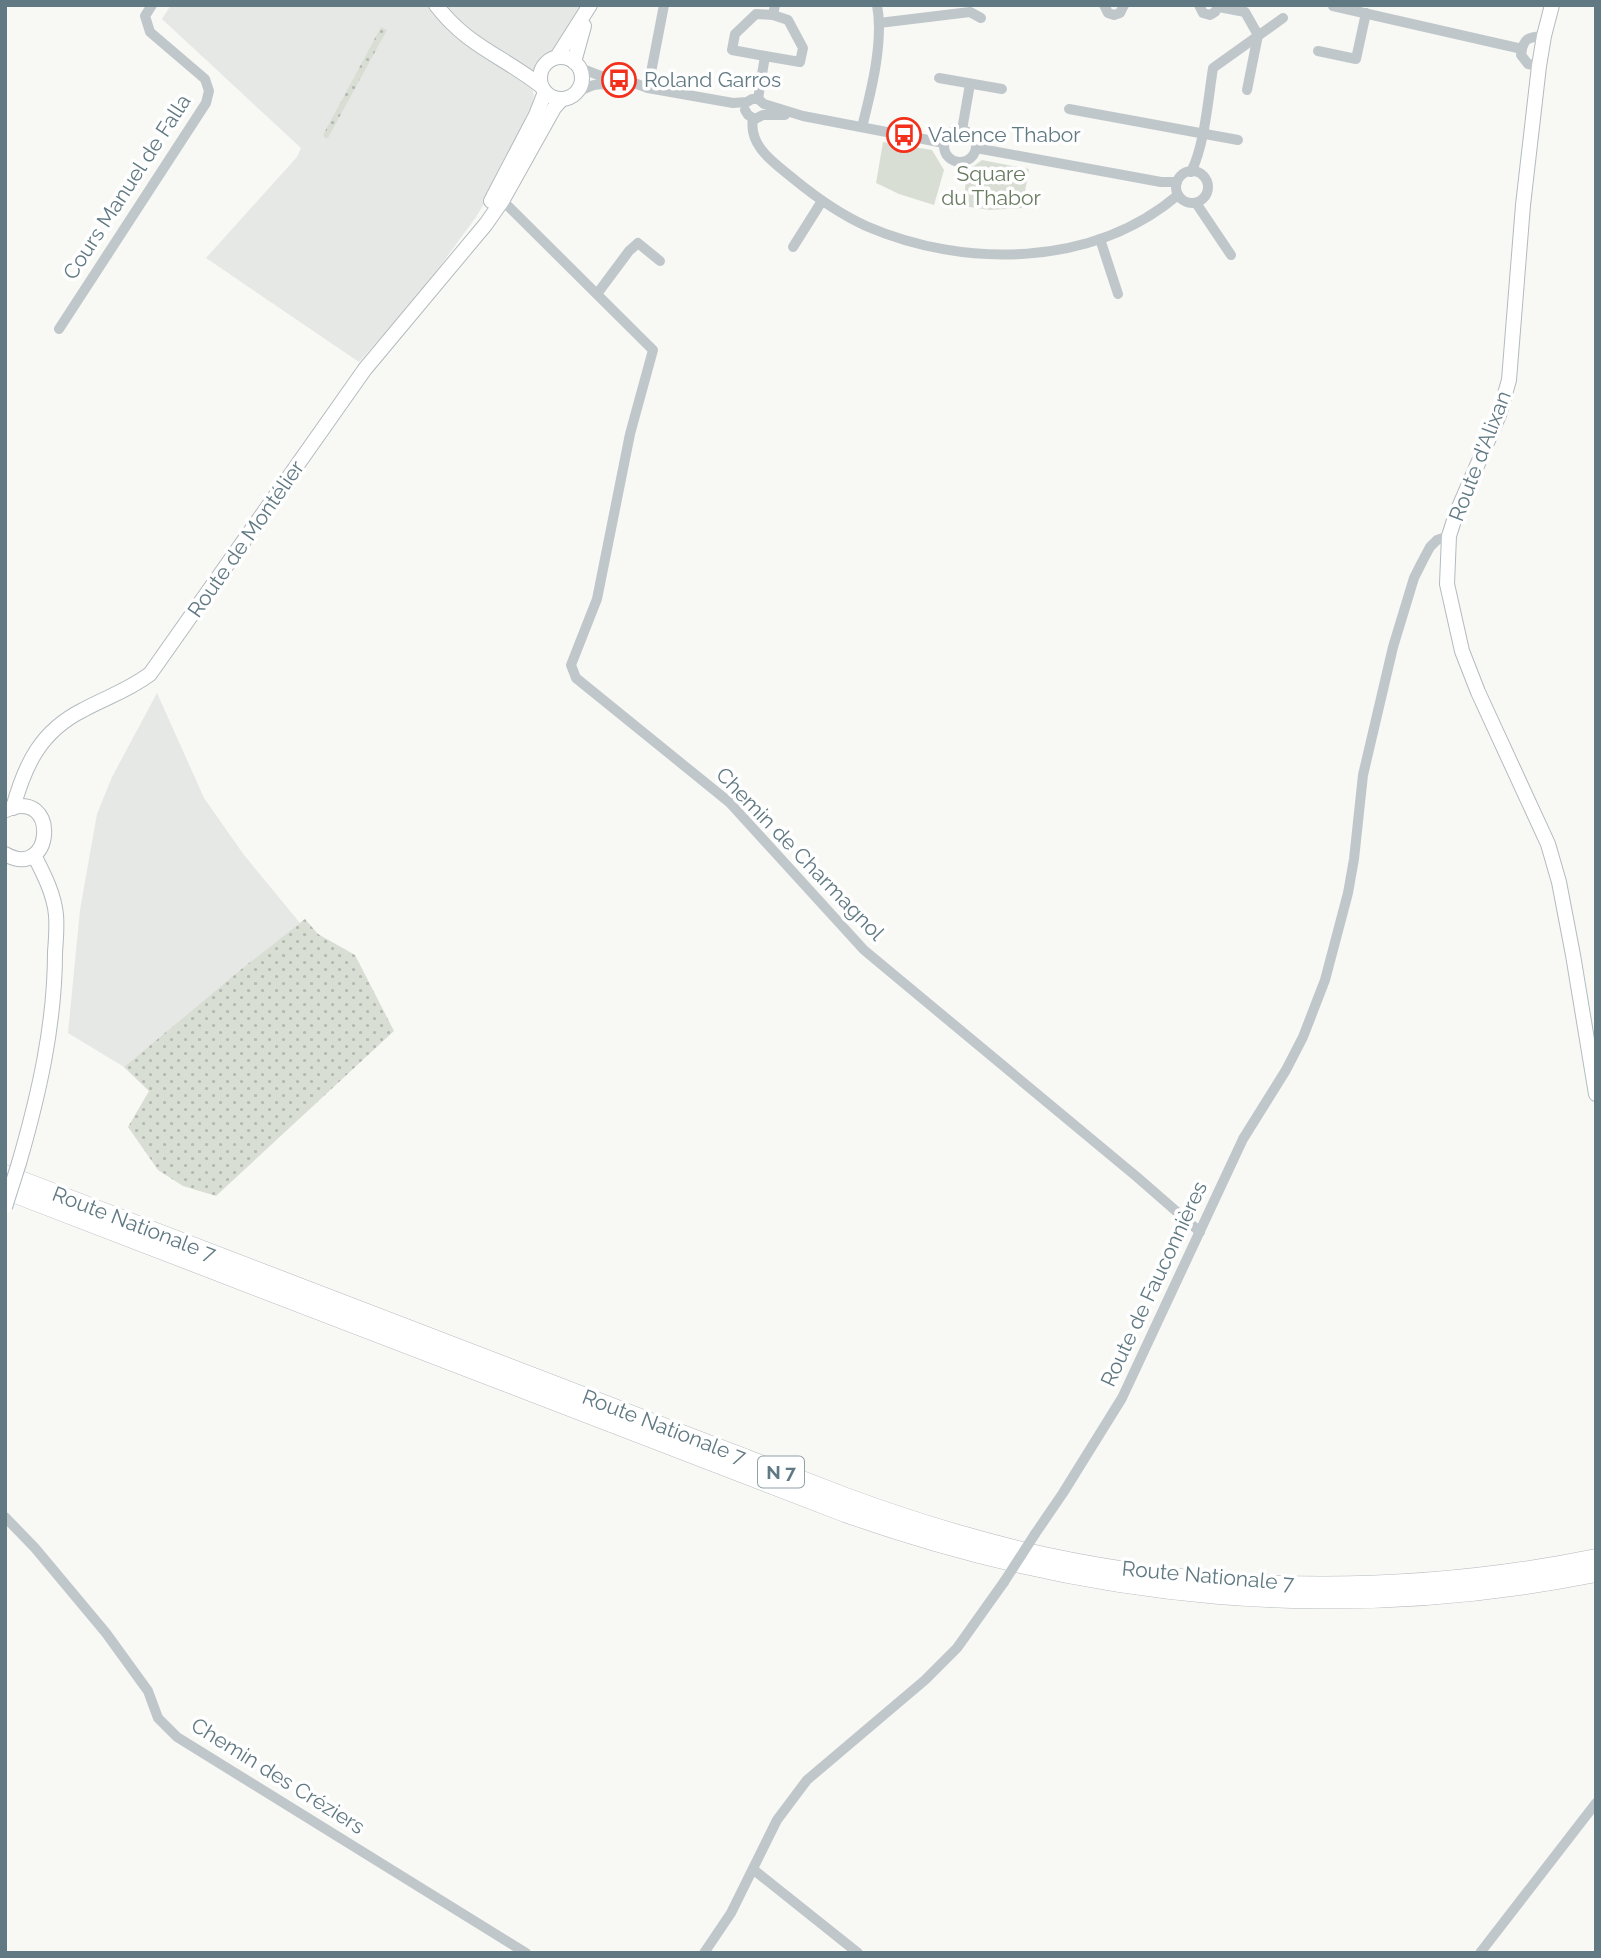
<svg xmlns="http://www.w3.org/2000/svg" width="1601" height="1958" font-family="Raleway,sans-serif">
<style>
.built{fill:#e6e8e6}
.grass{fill:url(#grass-dots)}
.park{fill:#d9ded4}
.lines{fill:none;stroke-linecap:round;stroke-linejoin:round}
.secondary-casing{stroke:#b3bbbf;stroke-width:16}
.highway-casing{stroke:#b4babd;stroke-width:19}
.street{stroke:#c0c7ca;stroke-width:10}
.secondary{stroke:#fff;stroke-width:14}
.highway{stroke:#fff;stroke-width:18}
.secondary-bridge-casing{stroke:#b3bbbf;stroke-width:16;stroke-linecap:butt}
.street-bridge{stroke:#c0c7ca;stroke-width:10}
.secondary-bridge{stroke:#fff;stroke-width:14}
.labels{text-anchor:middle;stroke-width:7;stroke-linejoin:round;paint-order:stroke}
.shield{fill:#fff;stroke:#90a1a8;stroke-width:2}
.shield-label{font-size:19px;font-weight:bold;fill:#607983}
.poi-label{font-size:21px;fill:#607983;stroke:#fff;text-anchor:start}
.park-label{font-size:21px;fill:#687a60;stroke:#fff}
.street-label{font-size:21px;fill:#607983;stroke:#fff}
</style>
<defs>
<pattern id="grass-dots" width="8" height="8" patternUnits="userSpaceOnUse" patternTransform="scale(1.75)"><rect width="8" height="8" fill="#d9ded4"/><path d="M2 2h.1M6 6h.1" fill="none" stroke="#b3b9b1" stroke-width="1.8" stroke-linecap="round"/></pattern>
</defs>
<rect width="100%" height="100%" fill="#f8f8f5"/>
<g class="built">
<polygon points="171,5 581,5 558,50 542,56 535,70 532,88 534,96 532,104 491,192 476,217 422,291 359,362 206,258 297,157 301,148 162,19"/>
<polygon points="157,693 204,798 244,855 300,923 245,966 124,1067 68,1033 80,910 97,814 112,777"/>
</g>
<g class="grass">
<polygon points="381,27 387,30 328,138 325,138 323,135"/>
<polygon points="305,919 318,934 355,955 394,1031 216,1196 183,1186 158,1170 128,1127 149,1091 124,1067 245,966"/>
</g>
<g class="park">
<polygon points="883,142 932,150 944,170 934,205 899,194 876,183"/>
<polygon points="982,160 1029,169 1022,208 990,210 963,206 967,171"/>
</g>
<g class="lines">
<g class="secondary-casing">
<g id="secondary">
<path d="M436 5C467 46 503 56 541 86"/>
<polyline points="1552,5 1544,36 1539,66 1523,205 1509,380 1499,415 1456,514 1449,536 1447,584 1462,651 1478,692 1548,844 1559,882 1573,955 1596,1094"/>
<circle cx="561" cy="78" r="21"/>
<polyline points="557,57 590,5"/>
<polyline points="574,62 584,26"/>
<polyline points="491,201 536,115 545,92"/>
<path d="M13 808C25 764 41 731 83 710 107 697 127 691 150 674L365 369 486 224 502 201 554 108 561 100"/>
<path d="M5 854C54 882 60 786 6 810"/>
<path d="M19 1163C39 1094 55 1024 55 952 56 940 57 927 56 915 54 893 43 873 34 855"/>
</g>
</g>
<g class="highway-casing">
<g id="highway">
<path d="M5 1174 846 1497C911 1521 977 1541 1044 1556 1224 1595 1416 1595 1596 1558"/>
<path d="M5 1190 845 1513C1091 1600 1338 1624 1596 1573"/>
</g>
</g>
<g class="street">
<polyline points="1104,5 1108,13 1114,15 1120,13 1124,5"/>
<polyline points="1199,5 1203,13 1210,15 1215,12 1219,5"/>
<polyline points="1333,6 1522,49"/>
<polyline points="1219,7 1245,12 1258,35 1247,90"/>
<polyline points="879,23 970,12 981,18"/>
<polyline points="1318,51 1356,59 1366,13"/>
<polyline points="765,56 732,50 735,34 756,14 773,15 775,5"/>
<path d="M1539 66 1528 64 1521 55C1523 38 1528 37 1544 36"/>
<polyline points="580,68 601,76 634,83 648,88 733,103 747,102 752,99 758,99 764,104 803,116 944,143"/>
<polyline points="939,78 1002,89"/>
<polyline points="648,88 664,5"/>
<path d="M576 93C588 87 595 82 609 85"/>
<polyline points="758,99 765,56 800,62 803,48 788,20 773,15"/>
<polyline points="1069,109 1238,140"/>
<polyline points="745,110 748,115 755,119 763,115 785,115"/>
<path d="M753 118C748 147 775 163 795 180 817 198 840 214 866 226 965 269 1093 267 1178 195"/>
<path d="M862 127C871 92 884 41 877 5"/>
<polyline points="962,130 970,84"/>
<circle cx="960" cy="146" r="16"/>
<polyline points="976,148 1161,182 1177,182"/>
<circle cx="1192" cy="187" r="16"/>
<path d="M1191 172C1205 144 1208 99 1213 68L1283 18"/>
<polyline points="500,198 653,350 630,434 597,599 571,665 576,678 729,802 864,950 1137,1177 1200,1232"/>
<polyline points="1196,203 1231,255"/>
<polyline points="1100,239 1118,294"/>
<polyline points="793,247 822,201"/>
<polyline points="597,294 629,251 638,243 660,261"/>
<polyline points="59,329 206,103 209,91 205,79 150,32 145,16 152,5"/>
<polyline points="5,1517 35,1548 106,1633 148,1691 158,1718 177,1737 526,1953"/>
<polyline points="1035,1534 1063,1493 1122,1398 1243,1139 1286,1070 1303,1037 1325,980 1348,893 1354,859 1363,775 1393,647 1414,578 1422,562 1430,547 1437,540 1449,536"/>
<polyline points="754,1870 858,1953"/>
<polyline points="704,1953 731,1913 777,1820 807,1780 925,1680 957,1648 1004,1582"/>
<polyline points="1480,1953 1596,1803"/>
</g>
<use href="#secondary" class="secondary"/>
<use href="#highway" class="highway"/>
<g class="secondary-bridge-casing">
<polyline id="secondary-bridge" points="5,1207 19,1163"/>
</g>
<polyline class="street-bridge" points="1004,1582 1035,1534"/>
<use href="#secondary-bridge" class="secondary-bridge"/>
</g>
<defs>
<g id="bus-ring" transform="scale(1.75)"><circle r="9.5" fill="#fff" stroke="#f2301b" stroke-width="1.5"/><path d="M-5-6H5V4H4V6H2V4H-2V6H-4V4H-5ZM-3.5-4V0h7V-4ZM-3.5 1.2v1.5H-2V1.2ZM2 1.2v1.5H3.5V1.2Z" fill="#f2301b"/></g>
</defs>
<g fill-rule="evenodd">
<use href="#bus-ring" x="619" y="80"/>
<use href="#bus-ring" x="904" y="135"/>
</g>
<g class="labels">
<rect class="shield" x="758" y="1456.5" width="46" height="31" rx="5"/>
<g class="shield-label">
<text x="781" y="1479">N 7</text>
</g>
<g class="poi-label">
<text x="644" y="87">Roland Garros</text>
<text x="928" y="142">Valence Thabor</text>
</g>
<g class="park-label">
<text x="991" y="181">Square<tspan x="991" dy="24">du Thabor</tspan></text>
</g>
<g class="street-label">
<text transform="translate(127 187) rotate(-57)" y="7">Cours Manuel de Falla</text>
<text transform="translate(1480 456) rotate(-69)" y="7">Route d'Alixan</text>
<text transform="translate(246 539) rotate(-55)" y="7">Route de Montélier</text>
<text transform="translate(800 854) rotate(46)" y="7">Chemin de Charmagnol</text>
<text transform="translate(134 1224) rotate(21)" y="7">Route Nationale 7</text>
<text transform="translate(1154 1284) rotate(-65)" y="7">Route de Fauconnières</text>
<text transform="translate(664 1427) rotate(21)" y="7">Route Nationale 7</text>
<text transform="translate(1208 1576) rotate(5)" y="7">Route Nationale 7</text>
<text transform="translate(278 1776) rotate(32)" y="7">Chemin des Créziers</text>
</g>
</g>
<rect width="1601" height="1958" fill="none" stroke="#607983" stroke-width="14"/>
</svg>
